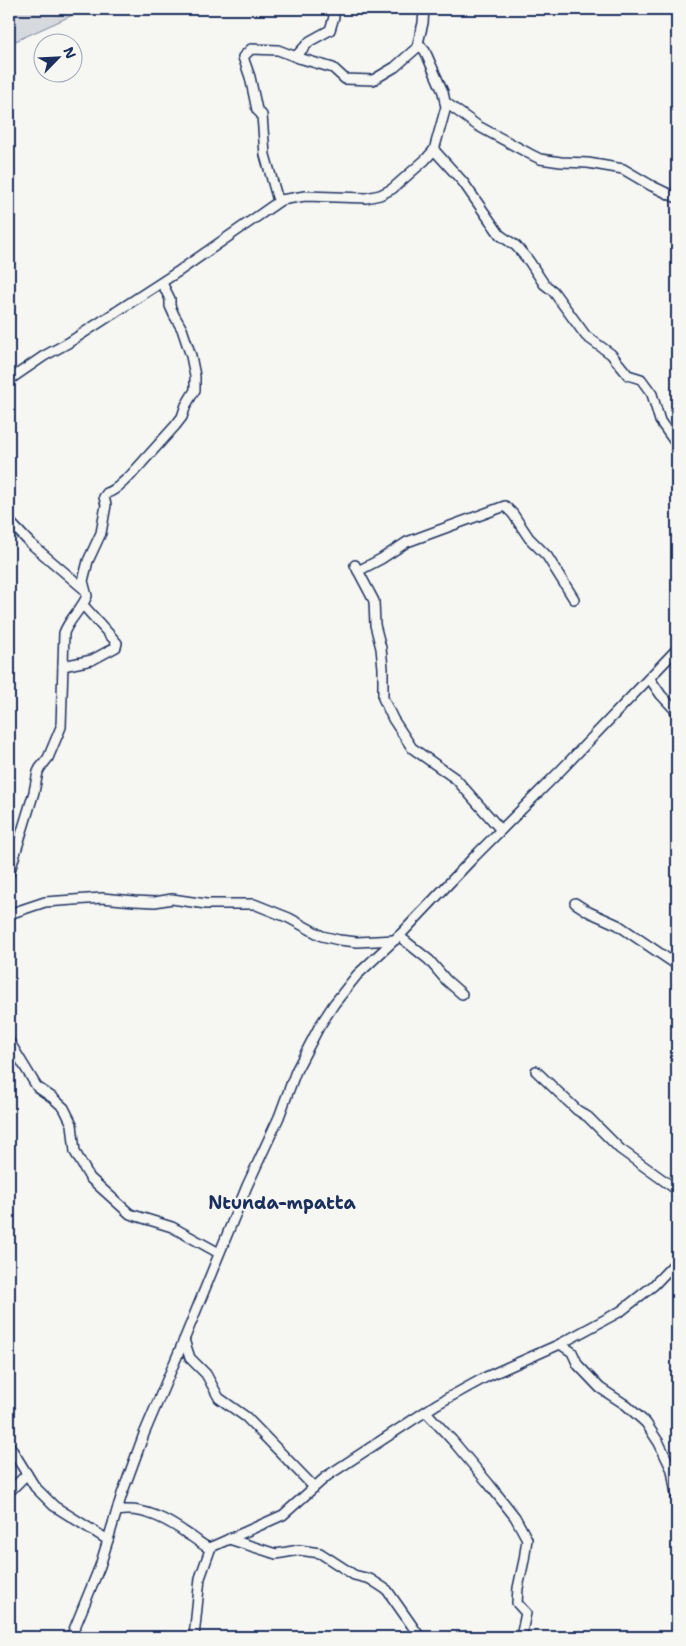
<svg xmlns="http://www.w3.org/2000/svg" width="686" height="1646" font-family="'Shantell Sans',sans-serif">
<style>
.green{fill:#d6d9dd;stroke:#78849e}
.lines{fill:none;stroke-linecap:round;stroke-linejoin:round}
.minor-casing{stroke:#1b2f5e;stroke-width:12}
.minor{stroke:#f6f6f2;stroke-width:9}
.labels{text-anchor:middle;stroke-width:4.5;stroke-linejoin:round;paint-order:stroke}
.quarter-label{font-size:18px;font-weight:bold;fill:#1b2f5e;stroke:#f6f6f2}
</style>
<rect width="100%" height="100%" fill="#f6f6f2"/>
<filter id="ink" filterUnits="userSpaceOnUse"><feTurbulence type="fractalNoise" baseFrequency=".02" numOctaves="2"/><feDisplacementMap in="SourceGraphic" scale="10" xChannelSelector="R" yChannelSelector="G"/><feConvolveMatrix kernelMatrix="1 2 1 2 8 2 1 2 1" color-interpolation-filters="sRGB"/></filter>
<g filter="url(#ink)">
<polygon class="green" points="9,9 86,9 9,44"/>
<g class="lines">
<g class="minor-casing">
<g id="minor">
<polyline points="299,58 297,55 310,41 330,30 334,17 332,9"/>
<polyline points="445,102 478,126 530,154 540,159 561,162 588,163 623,169 652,186 677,198"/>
<polyline points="434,150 463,182 500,235 516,246 529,261 544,284 553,291 586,336 611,354 628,375 641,379 652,394 660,421 677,445"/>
<polyline points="281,200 277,197 265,155 262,115 257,110 250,77 243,57 251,49 278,50 299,58 333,68 345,79 373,80 395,67 420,45"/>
<polyline points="9,380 44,356 68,343 179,271 281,200 305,196 366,198 380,195 392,189 425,160 434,150 446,107 443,92 425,51 418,43 423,23 424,9"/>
<polyline points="9,521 30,543 84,589"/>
<polyline points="355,565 374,601 375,625 381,648 383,668 383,698 393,719 412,748 456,779 501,830"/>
<polyline points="358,571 381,559 407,542 505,506 513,514 529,538 547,556 574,599"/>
<polyline points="63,666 92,660 116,647 117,643 83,605"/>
<polyline points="650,679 661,695 677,712"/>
<path d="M9 874 34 792 38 772 40 768 48 758 61 727 64 633C69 619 81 610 87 596L83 581 88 561 101 533 106 505 104 497 107 493C117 490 122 482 130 476L175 426 182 417 186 405 195 390V376L191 356 182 329 174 315 170 306V299L162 283"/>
<polyline points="575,903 589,912 618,925 677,965"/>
<polyline points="9,914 45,902 102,898 134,901 155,902 172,899 206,904 254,904 289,918 322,936 339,940 357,942 395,940"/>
<polyline points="399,936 429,960 446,980 462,994"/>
<polyline points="9,1041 37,1087 53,1098 64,1108 72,1124 75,1152 90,1178 130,1214 172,1227 219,1253"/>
<polyline points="536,1071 577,1110 588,1117 620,1149 677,1190"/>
<polyline points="184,1340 190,1358 206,1374 219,1398 246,1417 314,1487"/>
<polyline points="560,1344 572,1352 578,1365 600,1388 626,1405 646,1423 659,1443 672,1470 677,1501"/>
<polyline points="427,1413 452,1440 489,1484 515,1517 527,1539 524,1560 518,1588 517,1603 526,1613 522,1632 523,1637"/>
<polyline points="9,1445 35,1487 54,1506 108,1540"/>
<polyline points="9,1492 27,1474"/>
<path d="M117 1511C143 1506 168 1520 189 1535 196 1539 202 1545 209 1548L283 1515 327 1476 437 1404 486 1377 560 1344 621 1311 654 1285 677 1261"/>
<polyline points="229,1539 276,1554 299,1550 320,1553 354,1575 370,1579 387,1590 420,1637"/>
<polyline points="71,1637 100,1566 122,1494 144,1434 184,1340 247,1186 279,1117 296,1071 319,1027 334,1004 357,975 403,932 475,856 562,769 677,649"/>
<polyline points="194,1637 200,1578 211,1547"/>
</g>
</g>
<use href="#minor" class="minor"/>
</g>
</g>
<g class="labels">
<g class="quarter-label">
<text x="282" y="1209">Ntunda-mpatta</text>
</g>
</g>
<rect width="686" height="1646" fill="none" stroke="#f6f6f2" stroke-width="30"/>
<rect x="15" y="15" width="656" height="1616" fill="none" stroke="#1b2f5e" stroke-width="2" filter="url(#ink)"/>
<g transform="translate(58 58) rotate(66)"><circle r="24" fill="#f6f6f2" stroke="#9ea6b7"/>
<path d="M0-4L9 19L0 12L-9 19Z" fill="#1b2f5e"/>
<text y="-8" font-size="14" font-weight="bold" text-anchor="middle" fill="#1b2f5e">N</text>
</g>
</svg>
